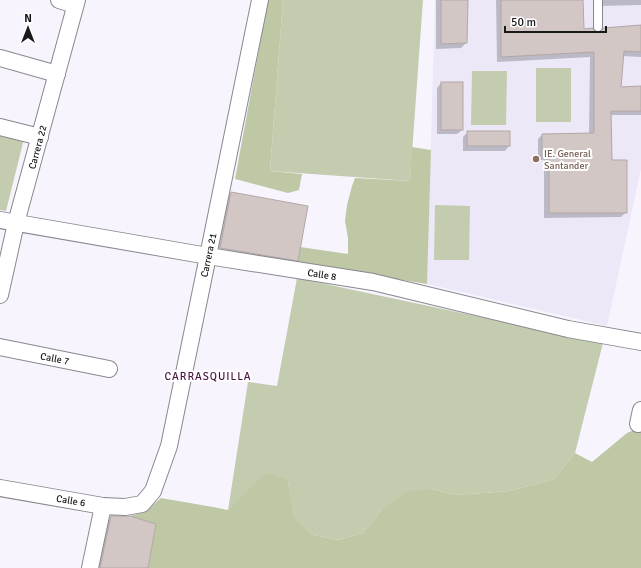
<svg xmlns="http://www.w3.org/2000/svg" width="641" height="568" font-family="Signika,sans-serif">
<style>
.built{fill:#ece8f8}
.green{fill:#c3ccaf}
.forest{fill:#bec8a5}
.shadow{fill:#0003}
.building{fill:#d3c7c6;stroke:#b2a7a6}
.lines{fill:none;stroke-linecap:round;stroke-linejoin:round}
.lane-casing{stroke:#89878f;stroke-width:10}
.street-casing{stroke:#89878f;stroke-width:18}
.lane{stroke:#fff;stroke-width:8}
.street{stroke:#fff;stroke-width:16}
.education-dot{fill:#8d6e63;stroke:#fff;stroke-width:1.5}
.labels{text-anchor:middle;stroke-width:4;stroke-linejoin:round;paint-order:stroke}
.street-label{font-size:10px;fill:#19181b;stroke:#fff}
.education-label{font-size:10px;fill:#785e54;stroke:#fff;text-anchor:start}
.neighbourhood-label{font-size:11px;letter-spacing:1px;fill:#49133f;stroke:#fff}
</style>
<rect width="100%" height="100%" fill="#f7f4fe"/>
<polygon class="built" points="435,0 641,0 641,169 607,326 427,284"/>
<g class="green">
<polygon points="283,0 423,0 410,181 270,171"/>
<rect x="536" y="68" width="35" height="54"/>
<polygon points="472,71 507,71 506,125 471,125"/>
<polygon points="0,134 24,139 6,211 0,210"/>
<polygon points="435,205 470,206 469,260 434,260"/>
<polygon points="297,278 603,343 575,453 554,479 510,491 455,495 432,489 381,511 363,533 338,540 313,535 292,517 288,480 228,510 248,382 277,386"/>
</g>
<g class="forest">
<polygon points="268,0 283,0 270,171 302,174 299,190 288,193 235,179"/>
<polygon points="412,147 431,150 427,284 297,263 300,247 348,254 348,238 345,221 347,205 352,186 355,178 410,181"/>
<polygon points="641,427 641,568 148,568 156,524 130,516 146,511 161,498 213,507 228,510 266,473 288,480 293,517 313,535 338,540 363,533 381,511 406,492 432,489 455,495 510,491 554,479 575,453 592,462 627,433"/>
</g>
<g class="shadow">
<polygon points="436,0 467,0 466,43 461,48 436,49"/>
<polygon points="496,0 582,0 583,30 599,33 604,28 641,26 641,57 622,56 620,88 641,87 641,115 610,115 611,161 626,212 621,217 544,218 544,160 538,160 538,139 542,135 589,134 590,57 497,62"/>
<polygon points="599,0 641,0 641,5 599,6"/>
<polygon points="441,83 462,130 457,134 437,134 437,88"/>
<polygon points="468,132 509,132 509,146 505,151 463,151 463,137"/>
<polygon points="231,193 297,260 292,265 216,253 226,198"/>
<polygon points="111,517 147,568 97,568 106,522"/>
</g>
<g class="building">
<polygon points="441,0 468,0 467,43 441,44"/>
<polygon points="501,0 583,0 584,29 593,28 595,32 601,32 603,28 641,25 641,52 624,51 621,87 641,86 641,111 611,111 612,160 627,160 627,213 549,213 549,156 542,156 542,134 594,133 594,52 501,57"/>
<rect x="441" y="82" width="22" height="48"/>
<rect x="467" y="131" width="43" height="15"/>
<polygon points="231,192 308,206 298,261 220,248"/>
<polygon points="111,516 130,516 156,524 148,568 100,568"/>
</g>
<g class="lines">
<g class="lane-casing">
<polyline id="lane" points="598,0 598,27"/>
</g>
<g class="street-casing">
<g id="street">
<polyline points="59,0 75,5"/>
<polyline points="0,58 57,74"/>
<polyline points="0,127 40,137"/>
<polyline points="0,220 208,256 373,282 568,329 641,342"/>
<polyline points="0,295 16,223 77,0"/>
<polyline points="0,347 109,369"/>
<polyline points="638,424 641,410"/>
<polyline points="0,488 103,506 125,507 142,504 153,491 169,446 208,256 260,0"/>
<polyline points="90,568 103,506"/>
</g>
</g>
<use href="#lane" class="lane"/>
<use href="#street" class="street"/>
</g>
<circle class="education-dot" cx="536" cy="159" r="4"/>
<g class="labels">
<g class="street-label">
<text transform="translate(37 147) rotate(-75)" y="4">Carrera 22</text>
<text transform="translate(208 255) rotate(-78)" y="4">Carrera 21</text>
<text transform="translate(322 274) rotate(9)" y="4">Calle 8</text>
<text transform="translate(55 358) rotate(11)" y="4">Calle 7</text>
<text transform="translate(71 500) rotate(10)" y="4">Calle 6</text>
</g>
<g class="education-label">
<text x="544" y="157">IE. General<tspan x="544" dy="12">Santander</tspan></text>
</g>
<g class="neighbourhood-label">
<text x="208" y="380">CARRASQUILLA</text>
</g>
</g>
<g transform="translate(28 28)" stroke="#ffffff" stroke-width="3" paint-order="stroke">
<path d="M0-3L7 15L0 10L-7 15Z" fill="#19181b"/>
<text y="-6" font-size="11" font-weight="bold" text-anchor="middle" fill="#19181b">N</text>
</g>
<path d="M505 26v6h101v-6" fill="none" stroke="#19181b" stroke-width="2"/>
<text x="511" y="26" font-size="12" fill="#19181b" stroke="#ffffff" stroke-width="3" paint-order="stroke">50 m</text>
</svg>
